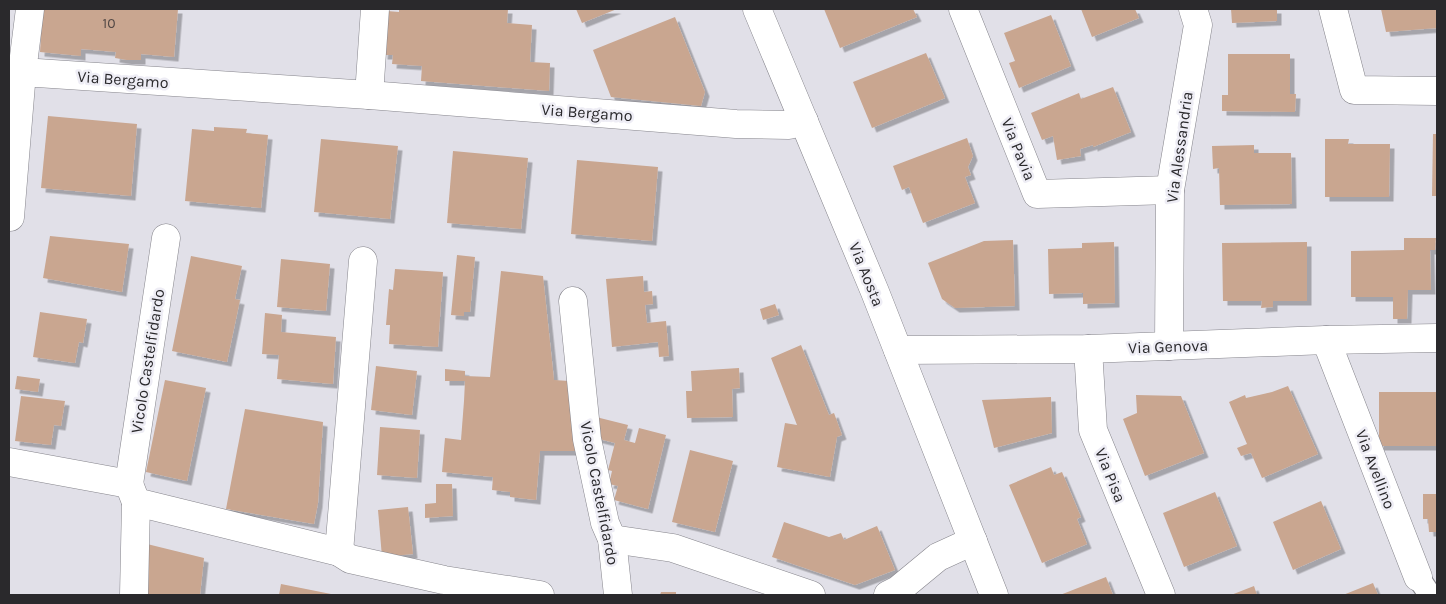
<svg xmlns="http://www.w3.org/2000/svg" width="1446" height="604" font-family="Karla,sans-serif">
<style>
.building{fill:#c9a690;filter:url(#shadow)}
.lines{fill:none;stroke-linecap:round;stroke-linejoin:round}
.pedestrian-casing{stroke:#86858c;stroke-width:24}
.minor-casing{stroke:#86858c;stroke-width:29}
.pedestrian{stroke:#fff;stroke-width:22}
.minor{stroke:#fff;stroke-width:28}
.labels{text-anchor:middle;stroke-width:5;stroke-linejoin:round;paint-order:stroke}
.number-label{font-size:14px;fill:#524845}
.street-label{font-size:16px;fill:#2a292c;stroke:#eeedf5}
</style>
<defs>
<filter id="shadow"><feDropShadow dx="4.5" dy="4.5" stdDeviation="0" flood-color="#0004"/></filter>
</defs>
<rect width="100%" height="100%" fill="#e1e0e8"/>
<g class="building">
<polygon points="34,9 178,9 174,57 141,54 141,60 127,60 115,58 116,52 81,49 81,56 40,52 41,36 32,36"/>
<polygon points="399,9 508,9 507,23 532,25 530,62 550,63 549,91 421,81 422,66 392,64 393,55 383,55 387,11 399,12"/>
<polygon points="576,9 617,9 582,23"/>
<polygon points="824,9 913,9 917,17 840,48"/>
<polygon points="1081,9 1135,9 1139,18 1092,37"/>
<polygon points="1231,9 1277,9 1277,21 1232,23"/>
<polygon points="1381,9 1437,9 1437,28 1386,32"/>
<polygon points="1051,15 1071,66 1019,88 1009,63 1015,61 1004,33"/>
<polygon points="675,17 705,92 701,106 611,97 593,50"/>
<polygon points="926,53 945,98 872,128 853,82"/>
<polygon points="1228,54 1290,54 1290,94 1296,94 1295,112 1222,111 1222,95 1228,95"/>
<polygon points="1113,87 1131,132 1093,147 1093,145 1080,149 1081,156 1057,160 1053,136 1042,140 1031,113 1079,93 1081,99"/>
<polygon points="48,116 137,124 131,196 41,188"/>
<polygon points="214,127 247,129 246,133 268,135 261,208 185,201 192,129 214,131"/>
<polygon points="1433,134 1437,134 1437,196 1432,196"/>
<polygon points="967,138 973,156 968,167 971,175 965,177 975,203 923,223 909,187 902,190 893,166"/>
<polygon points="321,139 398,146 390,219 314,212"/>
<polygon points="1325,139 1349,139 1348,144 1390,144 1389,197 1325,197"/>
<polygon points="1254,145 1254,153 1291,153 1292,204 1220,205 1219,168 1213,169 1212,146"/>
<polygon points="453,151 528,158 521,229 447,223"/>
<polygon points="577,160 658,167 652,241 571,234"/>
<polygon points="50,236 129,244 122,292 43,278"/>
<polygon points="1404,238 1436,238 1435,250 1430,250 1431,290 1408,290 1407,319 1393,319 1393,297 1351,297 1351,251 1404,250"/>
<polygon points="1013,240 1015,306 955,308 942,299 928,263 984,241"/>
<polygon points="1114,242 1115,303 1083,304 1083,293 1049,294 1048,249 1082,248 1082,243"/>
<polygon points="1307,242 1307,301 1273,301 1273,307 1261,308 1262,301 1223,301 1222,243"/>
<polygon points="457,255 475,257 470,312 464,312 464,316 451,315"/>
<polygon points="191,256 242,266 235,299 240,300 227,362 172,351"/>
<polygon points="281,259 330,264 326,311 277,307"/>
<polygon points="395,269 443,272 438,347 389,344 390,325 386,325 389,289 393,290"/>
<polygon points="501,271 543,276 554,380 569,381 580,451 540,451 536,500 510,497 510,492 492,490 493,477 442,472 445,438 461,440 464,401 465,381 445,381 445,369 465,371 465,376 490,377"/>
<polygon points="643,276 644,292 652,291 653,304 645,305 647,323 666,321 669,356 659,357 658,342 612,347 606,279"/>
<polygon points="775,304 779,315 763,320 760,309"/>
<polygon points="40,312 87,319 83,343 79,342 75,363 33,357"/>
<polygon points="265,313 282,315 281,332 336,337 333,384 277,379 279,355 262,354"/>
<polygon points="801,345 829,415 834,413 842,435 837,437 830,477 777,467 785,423 797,425 771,358"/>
<polygon points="376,366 417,371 412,415 371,410"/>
<polygon points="739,368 740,388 732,389 733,417 687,418 686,391 692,391 691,371"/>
<polygon points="17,376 40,379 38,392 15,389"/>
<polygon points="165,380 206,388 187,481 146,472"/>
<polygon points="1288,386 1318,454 1262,478 1251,453 1241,456 1237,448 1247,444 1229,402 1245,395 1246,398 1272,392"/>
<rect x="1379" y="392" width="58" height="54"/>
<polygon points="1136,395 1181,396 1204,453 1145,476 1123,419 1137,413"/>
<polygon points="21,396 65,401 61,426 54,425 51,445 15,441"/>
<polygon points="1051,397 1052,433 994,448 982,400"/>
<polygon points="245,409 323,422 318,503 314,524 226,509"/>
<polygon points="596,417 628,425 624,440 635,443 639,428 666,435 648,509 614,500 618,486 609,484 612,471 608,470 615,443 591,437"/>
<polygon points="380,427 420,430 417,478 377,475"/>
<polygon points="690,450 733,461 715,532 672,522"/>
<polygon points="1051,467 1054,475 1062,472 1081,517 1077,519 1087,544 1042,563 1009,485"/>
<polygon points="436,484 452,484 453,516 425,518 425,504 436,503"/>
<polygon points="1215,492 1237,546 1184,567 1163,513"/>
<polygon points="1423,494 1437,494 1437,532 1429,532 1428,519 1423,519"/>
<polygon points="1321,501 1341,549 1293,570 1273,522"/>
<polygon points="408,507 413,554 382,557 378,510"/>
<polygon points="784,522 829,537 841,533 844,540 877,526 895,570 855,585 772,557"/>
<polygon points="143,543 204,558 200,595 142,595"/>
<polygon points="1106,577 1113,595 1060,595"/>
<polygon points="1373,583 1378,595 1343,595"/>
<polygon points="281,584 331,594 330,595 279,595"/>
<polygon points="1254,586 1257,595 1231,595"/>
<polygon points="661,592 676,592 676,595 660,595"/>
</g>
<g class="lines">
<g class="pedestrian-casing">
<polyline id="pedestrian" points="1418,577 1430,595"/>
</g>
<g class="minor-casing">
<g id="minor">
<polyline points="757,9 875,292 994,595"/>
<polyline points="963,9 1037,194 1170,190"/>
<polyline points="1333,9 1354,90 1437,91"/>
<polyline points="22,72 30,9"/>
<polyline points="369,95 375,9"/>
<polyline points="9,217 10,217 22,72 369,95 736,124 789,125 804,121"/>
<polyline points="573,301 587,439 605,523 612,539 618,595"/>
<polyline points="1326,340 1418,577"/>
<polyline points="1169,346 1170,190 1198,25 1193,9"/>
<polyline points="1088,349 1093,430 1161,595"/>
<polyline points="898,350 1088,349 1326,340 1437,338"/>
<polyline points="9,462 129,484 136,502 339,552 350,559 444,580 540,595"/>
<polyline points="129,484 166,238"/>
<polyline points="612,539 673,548 811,595"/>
<polyline points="339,552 363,261"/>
<polyline points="134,595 136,502"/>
<polyline points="888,595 898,590 938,557 973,541"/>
</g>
</g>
<use href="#pedestrian" class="pedestrian"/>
<use href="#minor" class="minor"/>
</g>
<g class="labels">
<g class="number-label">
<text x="109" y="28">10</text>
</g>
<g class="street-label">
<text transform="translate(123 79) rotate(4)" y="6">Via Bergamo</text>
<text transform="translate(587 112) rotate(4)" y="6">Via Bergamo</text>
<text transform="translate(1179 147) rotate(-82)" y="6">Via Alessandria</text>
<text transform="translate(1019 149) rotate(68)" y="6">Via Pavia</text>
<text transform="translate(867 274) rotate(68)" y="6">Via Aosta</text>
<text transform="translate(1168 346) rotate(-2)" y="6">Via Genova</text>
<text transform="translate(147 361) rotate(-81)" y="6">Vicolo Castelfidardo</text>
<text transform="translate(1376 469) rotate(69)" y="6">Via Avellino</text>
<text transform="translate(1111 475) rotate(68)" y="6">Via Pisa</text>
<text transform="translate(600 493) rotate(79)" y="6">Vicolo Castelfidardo</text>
</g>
</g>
<rect width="1446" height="604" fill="none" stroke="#2a292c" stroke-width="20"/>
</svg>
